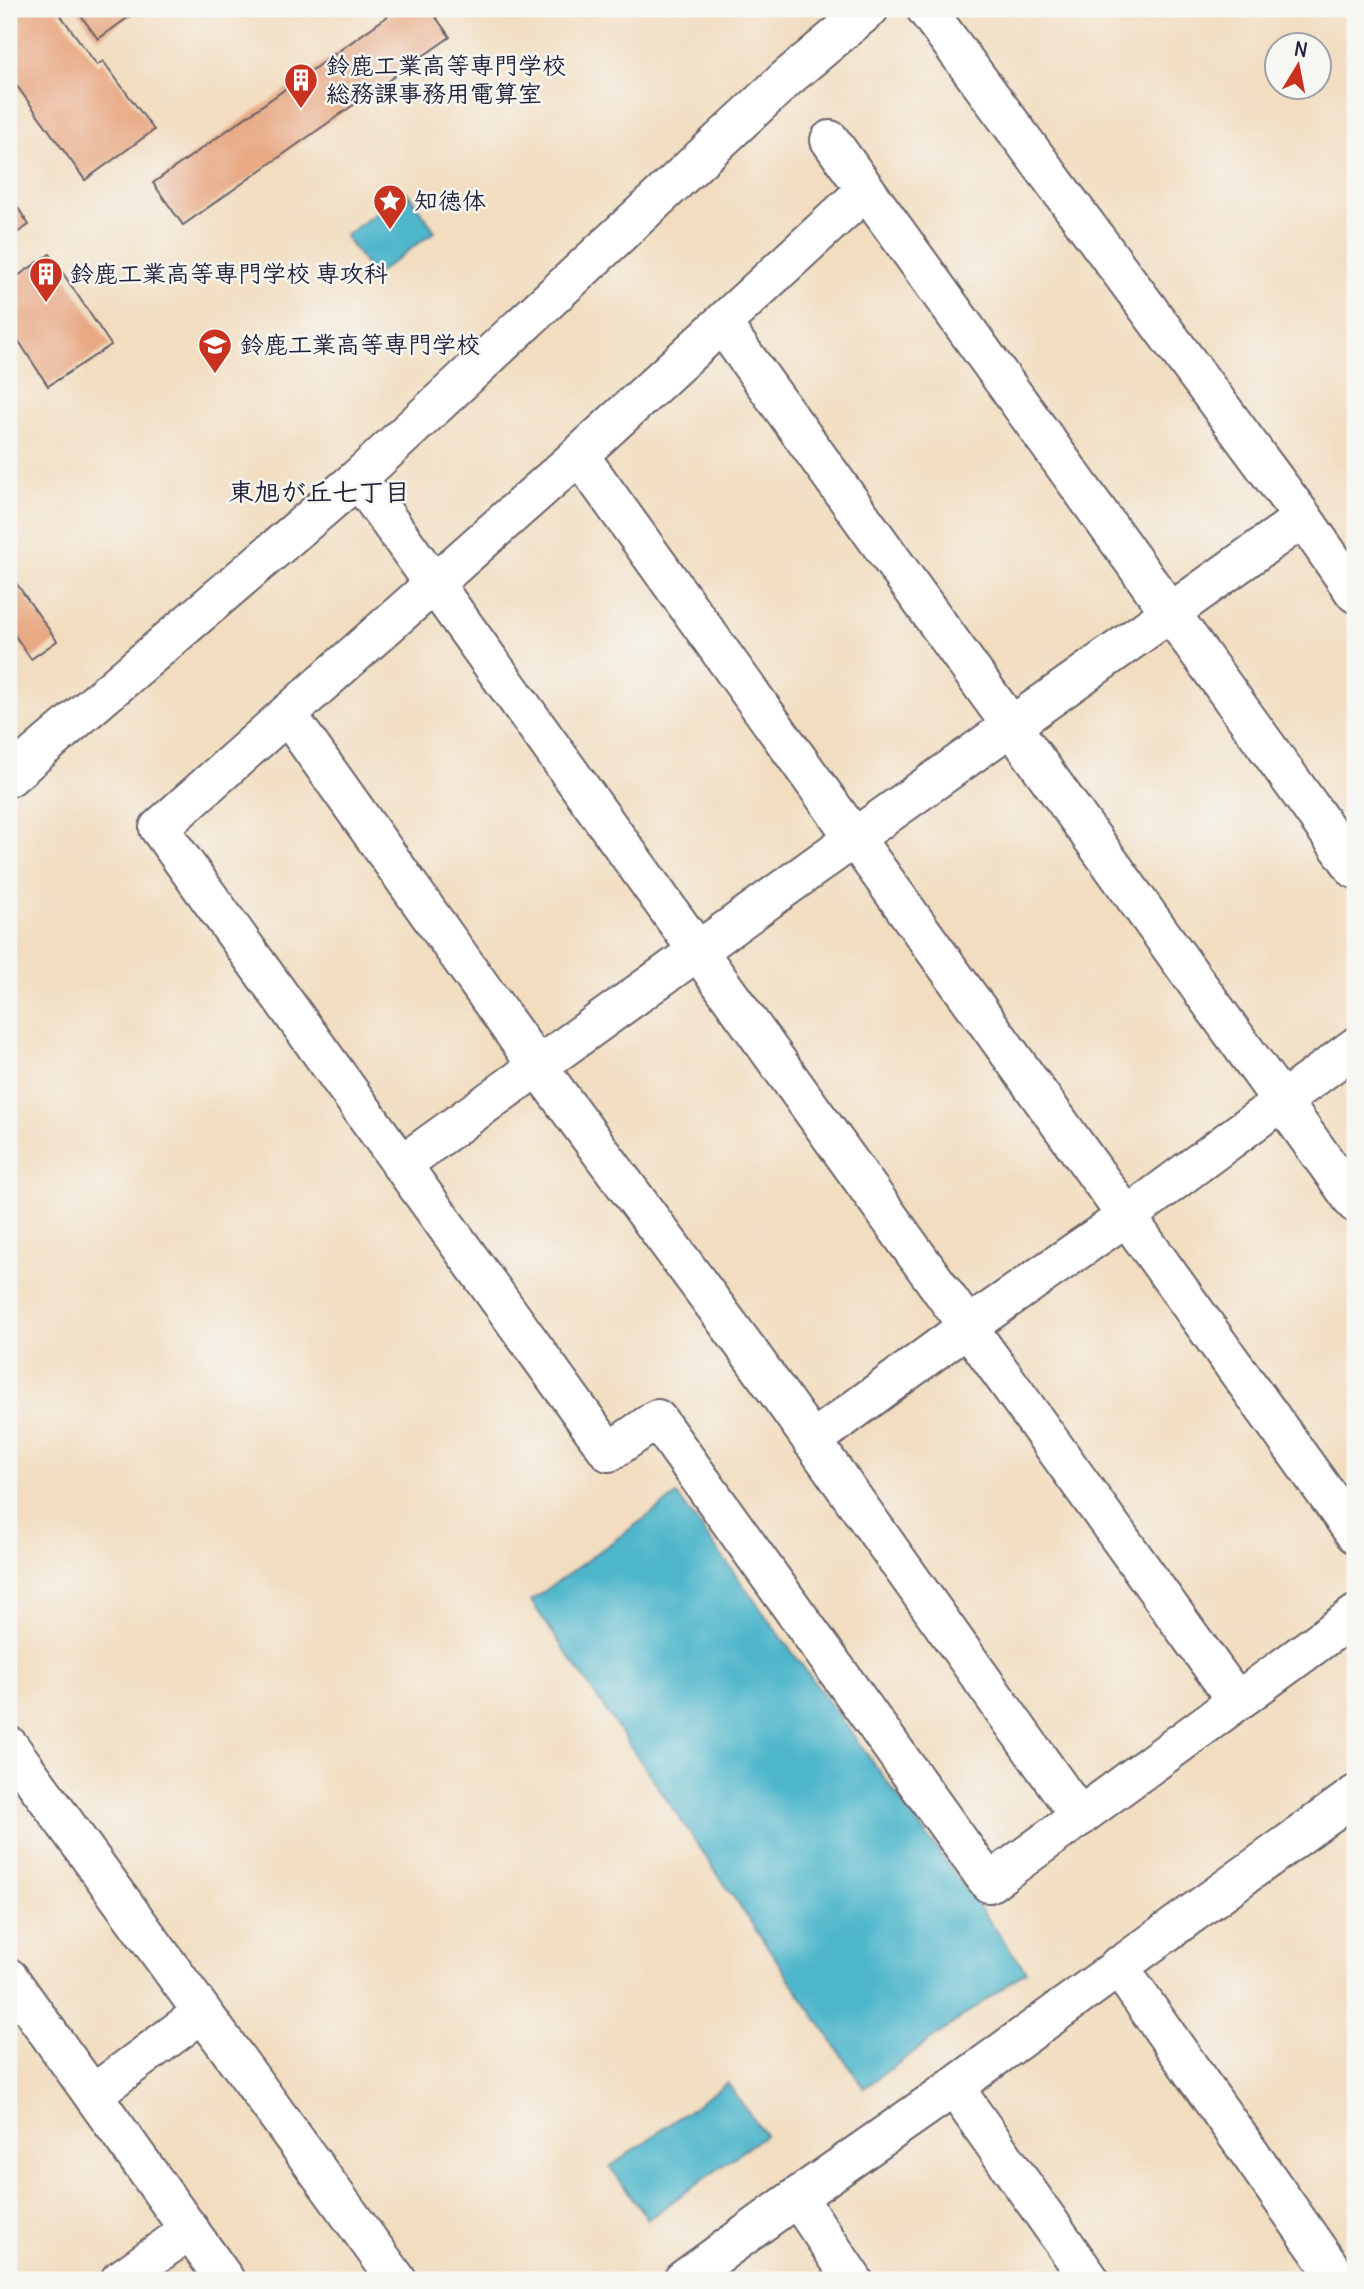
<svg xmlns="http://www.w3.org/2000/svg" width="1364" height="2289" font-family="Delius,'Klee One',sans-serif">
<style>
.water{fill:#4eb6cb;stroke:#386c83;stroke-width:2}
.building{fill:#e8a983}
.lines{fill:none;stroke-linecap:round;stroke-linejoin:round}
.minor-casing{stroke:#6b636a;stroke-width:42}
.minor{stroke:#fff;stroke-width:38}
.labels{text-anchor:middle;stroke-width:5;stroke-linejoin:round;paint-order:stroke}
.poi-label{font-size:24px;font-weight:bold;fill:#22223b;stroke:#f6f6f2;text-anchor:start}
.neighbourhood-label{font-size:26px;font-weight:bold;fill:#22223b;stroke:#f6f6f2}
</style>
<rect width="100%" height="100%" fill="#f6f6f2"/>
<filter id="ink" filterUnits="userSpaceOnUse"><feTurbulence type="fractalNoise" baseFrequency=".0143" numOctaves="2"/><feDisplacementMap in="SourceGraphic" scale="14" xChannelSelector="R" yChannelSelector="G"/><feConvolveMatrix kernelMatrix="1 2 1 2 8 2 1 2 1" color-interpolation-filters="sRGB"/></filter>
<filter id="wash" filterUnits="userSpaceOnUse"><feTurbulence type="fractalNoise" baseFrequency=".00686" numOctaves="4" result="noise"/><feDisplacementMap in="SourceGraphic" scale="28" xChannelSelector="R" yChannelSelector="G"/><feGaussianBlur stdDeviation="1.57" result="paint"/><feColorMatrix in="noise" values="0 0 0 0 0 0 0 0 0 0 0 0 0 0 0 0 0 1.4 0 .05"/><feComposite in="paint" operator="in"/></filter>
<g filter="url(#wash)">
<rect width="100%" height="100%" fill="#f2ddc0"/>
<g class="water">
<polygon points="406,191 435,231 374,276 345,236"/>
<polygon points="677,1495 1026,1971 864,2088 531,1601"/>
<polygon points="727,2083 765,2135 648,2219 610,2167"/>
</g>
<g id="blocks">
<g class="building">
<polygon points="9,9 56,9 97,65 103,61 154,130 85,180 9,75"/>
<polygon points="76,9 140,9 98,39"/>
<polygon points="398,9 430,9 450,37 183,225 153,183"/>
<polygon points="9,194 29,225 9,238"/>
<polygon points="50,254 111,345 48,386 9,326 9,282"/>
<polygon points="9,573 57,641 31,659 9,627"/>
</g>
</g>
</g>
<g filter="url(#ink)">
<use href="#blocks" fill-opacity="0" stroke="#6b636a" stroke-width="2"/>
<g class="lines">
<g class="minor-casing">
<g id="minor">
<polyline points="926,9 1303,518 1355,593"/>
<polyline points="830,140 1355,869"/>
<polyline points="866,190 579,455 159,828 609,1452 657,1419 989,1883 1355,1615"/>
<polyline points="722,324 1355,1203"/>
<polyline points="579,455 1355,1534"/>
<polyline points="358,478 1236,1700"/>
<polyline points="287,714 538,1067 749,1352 1080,1817"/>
<polyline points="9,777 358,478 786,79 869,9"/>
<polyline points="401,1165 854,838 1303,518"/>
<polyline points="812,1441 967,1327 1127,1216 1355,1047"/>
<polyline points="9,1746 397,2280"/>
<polyline points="1118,1966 1339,2280"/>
<polyline points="9,1978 225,2280"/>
<polyline points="954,2087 1090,2280"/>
<polyline points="93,2094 202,2013"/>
<polyline points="797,2197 853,2280"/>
<polyline points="120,2280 190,2230"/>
<polyline points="683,2280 797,2197 954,2087 1355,1795"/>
</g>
</g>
<use href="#minor" class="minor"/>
</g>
</g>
<defs>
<g id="building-pin" transform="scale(1.75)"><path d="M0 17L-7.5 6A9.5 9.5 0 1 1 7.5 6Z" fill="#c8321e" stroke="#f6f6f2"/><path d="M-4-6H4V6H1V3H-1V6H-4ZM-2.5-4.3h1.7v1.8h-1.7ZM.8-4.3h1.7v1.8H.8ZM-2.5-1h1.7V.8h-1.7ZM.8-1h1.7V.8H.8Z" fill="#fff"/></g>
<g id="sight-pin" transform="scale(1.75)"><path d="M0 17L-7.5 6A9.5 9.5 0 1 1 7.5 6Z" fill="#c8321e" stroke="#f6f6f2"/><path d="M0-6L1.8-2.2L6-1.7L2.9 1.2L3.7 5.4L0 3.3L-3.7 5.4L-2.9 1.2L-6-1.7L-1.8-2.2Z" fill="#fff"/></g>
<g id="school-pin" transform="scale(1.75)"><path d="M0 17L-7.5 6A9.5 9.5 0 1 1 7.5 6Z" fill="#c8321e" stroke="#f6f6f2"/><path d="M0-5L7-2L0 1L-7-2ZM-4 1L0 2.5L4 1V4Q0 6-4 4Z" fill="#fff"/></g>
</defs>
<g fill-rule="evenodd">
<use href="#building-pin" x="301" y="80"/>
<use href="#sight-pin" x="390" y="201"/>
<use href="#building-pin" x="46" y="274"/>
<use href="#school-pin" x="215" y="345"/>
</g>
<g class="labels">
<g class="poi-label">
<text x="326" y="74">鈴鹿工業高等専門学校<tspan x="326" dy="28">総務課事務用電算室</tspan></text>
<text x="414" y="209">知徳体</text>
<text x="70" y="282">鈴鹿工業高等専門学校 専攻科</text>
<text x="240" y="353">鈴鹿工業高等専門学校</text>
</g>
<g class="neighbourhood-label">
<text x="319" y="501">東旭が丘七丁目</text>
</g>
</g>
<rect width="1364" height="2289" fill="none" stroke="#f6f6f2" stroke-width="35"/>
<g transform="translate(1298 66) rotate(10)"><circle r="33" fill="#f6f6f2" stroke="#a1a1a9" stroke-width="2"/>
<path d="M0-5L12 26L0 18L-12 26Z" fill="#c8321e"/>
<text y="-10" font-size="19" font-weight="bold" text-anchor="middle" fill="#22223b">N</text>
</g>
</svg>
